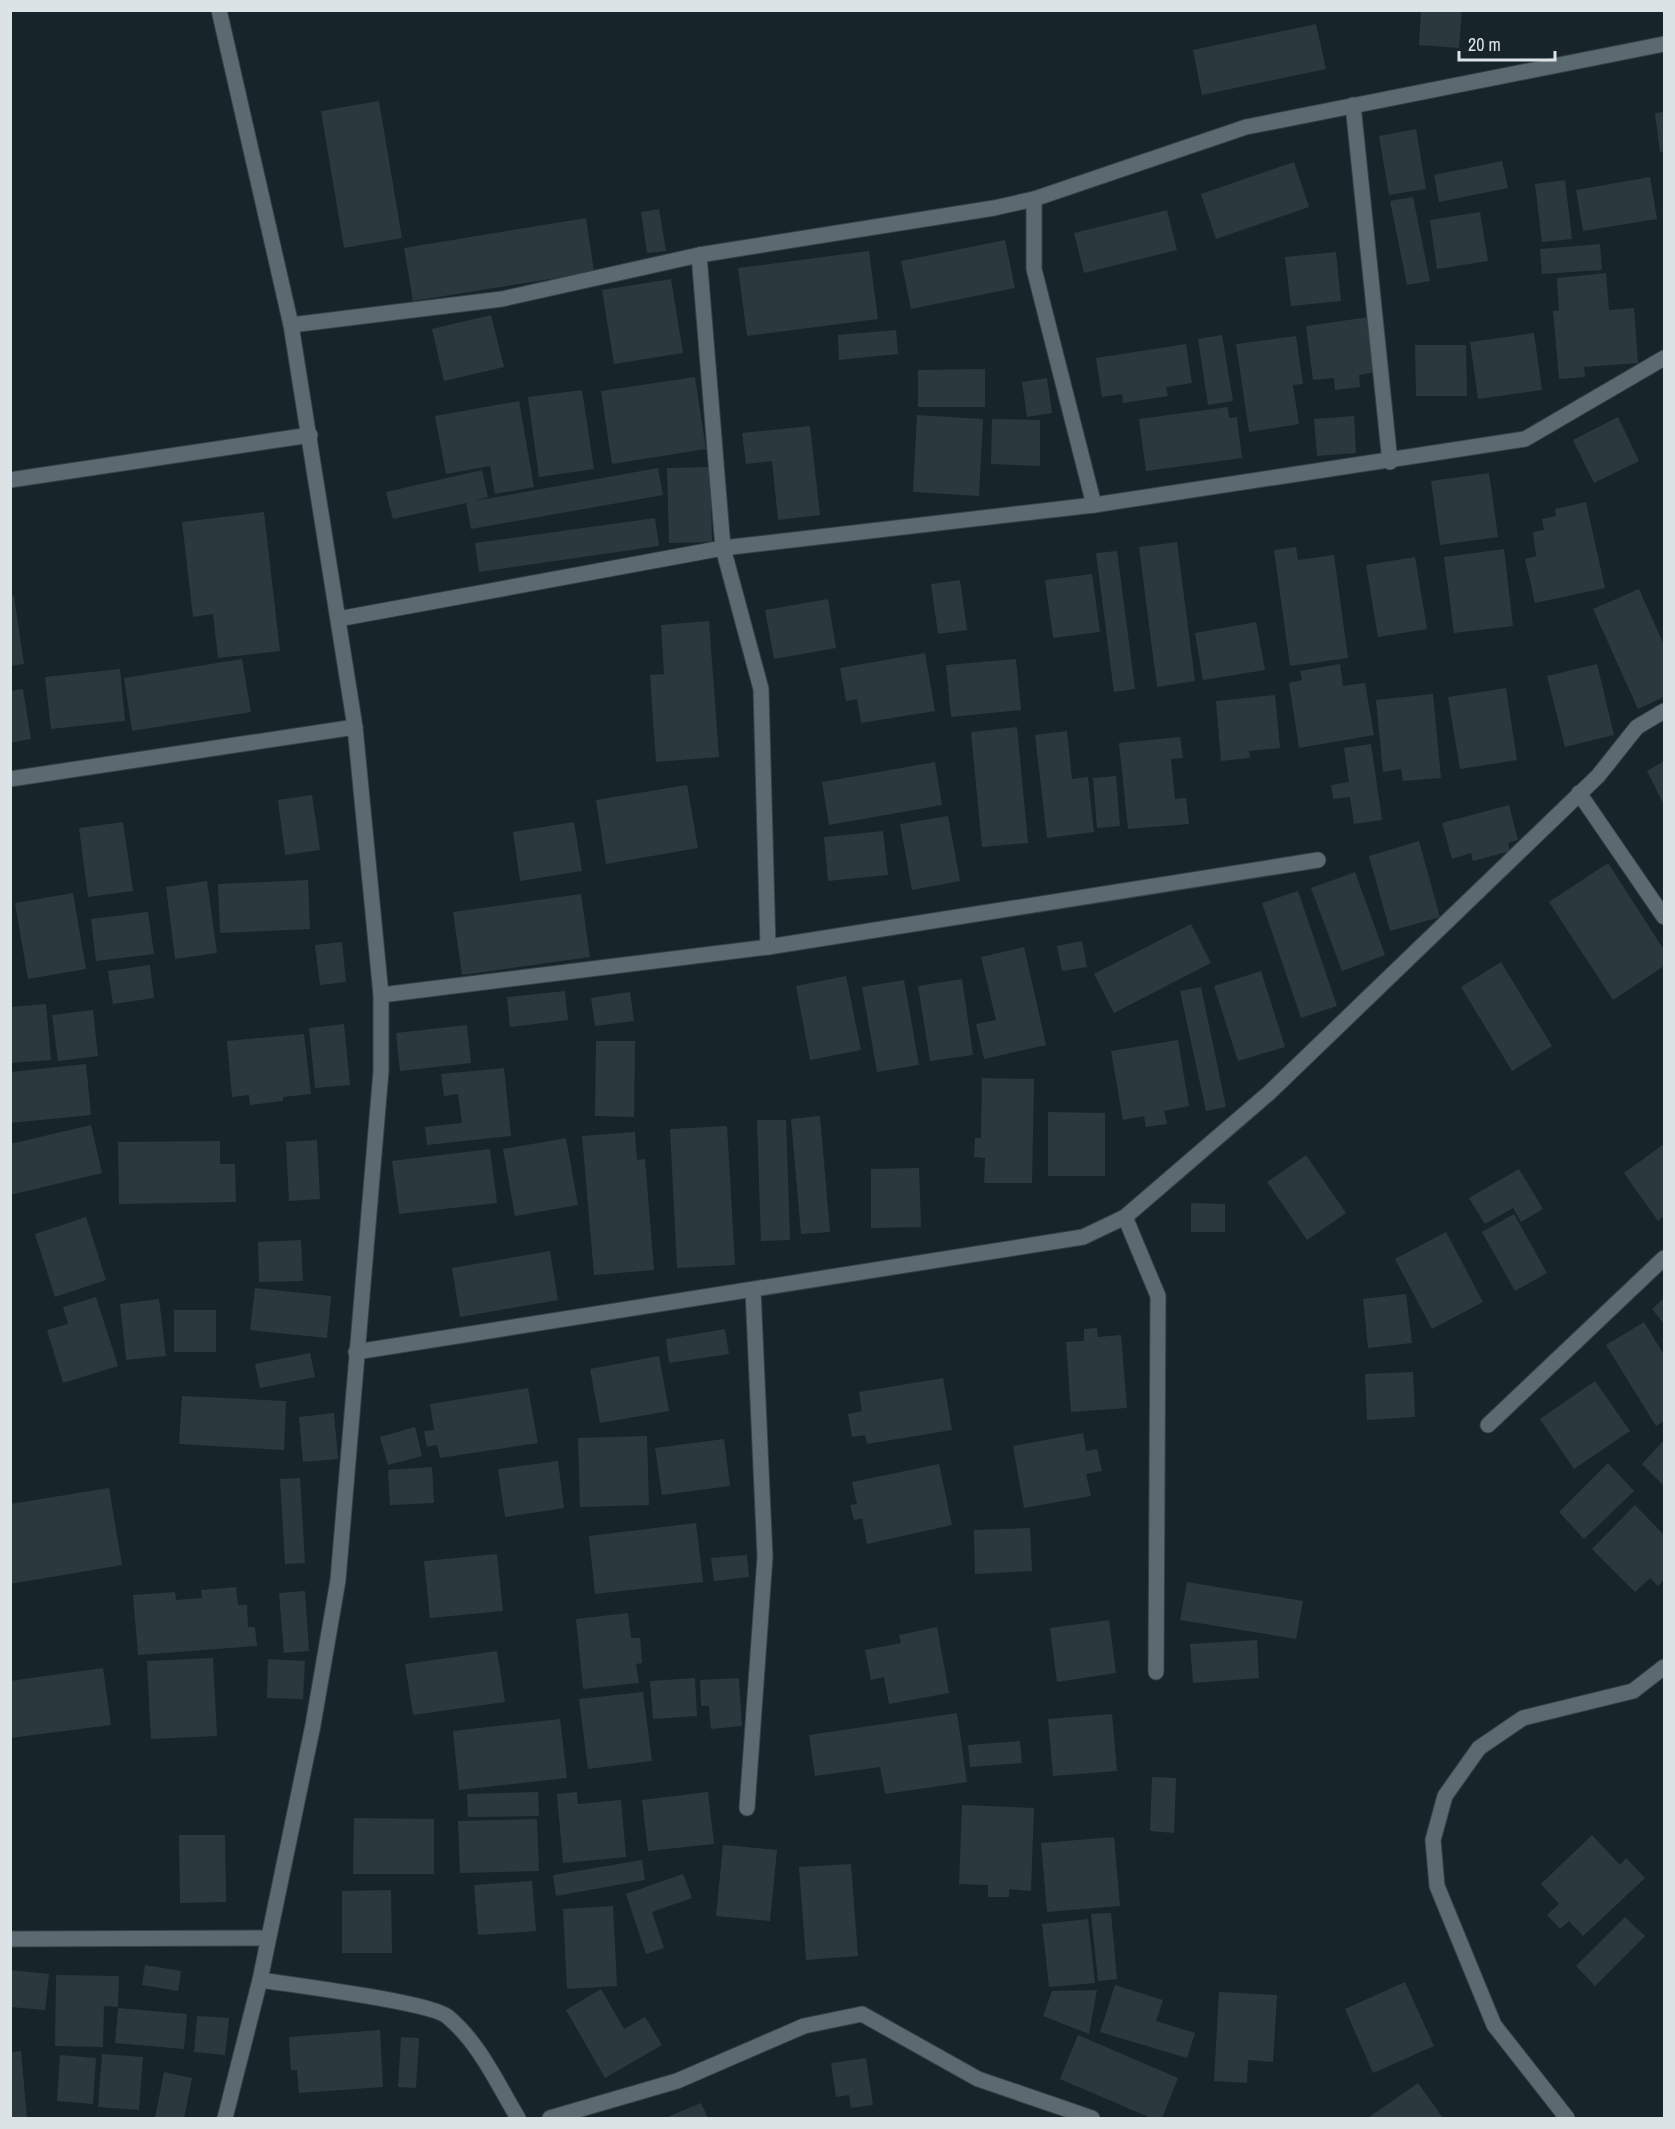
<svg xmlns="http://www.w3.org/2000/svg" width="1675" height="2129" font-family="'Archivo Narrow',sans-serif">
<style>
.building{fill:#2b393e}
.lines{fill:none;stroke-linecap:round;stroke-linejoin:round}
.street-casing{stroke:#374044;stroke-width:17}
.street{stroke:#5b6a70;stroke-width:15}
</style>
<rect width="100%" height="100%" fill="#172429"/>
<g class="building">
<polygon points="1421,10 1462,10 1459,48 1419,45"/>
<polygon points="1316,24 1326,69 1202,95 1193,50"/>
<polygon points="379,101 402,238 344,248 321,111"/>
<polygon points="1664,112 1664,151 1660,152 1655,113"/>
<polygon points="1416,129 1426,189 1389,195 1379,136"/>
<polygon points="1502,161 1508,188 1439,202 1434,175"/>
<polygon points="1294,162 1309,207 1216,239 1201,194"/>
<polygon points="1650,177 1657,219 1583,231 1576,190"/>
<polygon points="1565,180 1572,239 1542,242 1535,184"/>
<polygon points="1413,197 1430,281 1407,285 1390,201"/>
<polygon points="659,209 666,251 647,253 641,212"/>
<polygon points="1167,210 1177,250 1084,273 1074,233"/>
<polygon points="1480,212 1488,261 1437,269 1430,220"/>
<polygon points="586,218 594,272 413,301 404,248"/>
<polygon points="1005,240 1015,288 911,309 901,261"/>
<polygon points="1600,244 1602,270 1542,274 1540,249"/>
<polygon points="869,251 878,319 747,336 738,268"/>
<polygon points="1336,252 1341,301 1291,306 1285,257"/>
<polygon points="1606,273 1609,310 1634,308 1638,363 1584,367 1585,377 1559,379 1553,311 1559,310 1557,278"/>
<polygon points="671,279 683,353 614,364 602,290"/>
<polygon points="491,315 504,367 444,381 432,329"/>
<polygon points="1369,317 1376,372 1359,375 1360,387 1335,390 1334,378 1313,380 1306,326"/>
<polygon points="896,330 898,354 839,360 838,335"/>
<polygon points="1534,333 1542,390 1478,399 1470,342"/>
<polygon points="1222,335 1233,401 1208,405 1198,339"/>
<polygon points="1296,336 1303,384 1293,385 1299,424 1249,432 1236,344"/>
<polygon points="1186,344 1192,383 1166,387 1168,396 1123,403 1122,394 1102,397 1096,358"/>
<polygon points="1415,345 1466,345 1467,396 1416,396"/>
<polygon points="985,369 985,407 918,407 918,370"/>
<polygon points="695,377 706,449 612,464 601,391"/>
<polygon points="1047,378 1052,413 1027,417 1022,382"/>
<polygon points="582,390 594,469 539,477 528,397"/>
<polygon points="519,401 534,487 495,494 490,466 446,474 435,416"/>
<polygon points="1228,407 1229,418 1237,417 1242,458 1146,471 1139,419"/>
<polygon points="917,415 983,419 979,496 913,492"/>
<polygon points="1354,416 1356,453 1317,456 1314,419"/>
<polygon points="1618,417 1639,461 1594,483 1573,440"/>
<polygon points="992,419 1040,420 1040,466 991,464"/>
<polygon points="810,426 820,515 778,520 772,461 746,464 742,433"/>
<polygon points="710,467 712,542 669,543 667,468"/>
<polygon points="658,468 663,495 471,529 466,503 393,519 386,492 482,470 488,497 475,501"/>
<polygon points="1489,473 1498,537 1440,545 1431,481"/>
<polygon points="1586,502 1605,588 1535,603 1525,559 1536,556 1533,532 1544,530 1542,519 1556,516 1555,509"/>
<polygon points="264,512 280,651 218,658 213,614 193,617 182,522"/>
<polygon points="655,518 659,546 479,572 475,543"/>
<polygon points="1177,542 1195,681 1157,687 1139,547"/>
<polygon points="1296,547 1298,560 1334,555 1348,658 1290,666 1274,550"/>
<polygon points="1504,549 1513,626 1454,633 1444,557"/>
<polygon points="1117,551 1135,689 1114,692 1096,553"/>
<polygon points="1415,557 1427,629 1378,637 1366,565"/>
<polygon points="1092,574 1100,632 1053,638 1045,580"/>
<polygon points="960,580 967,630 938,634 931,584"/>
<polygon points="1639,589 1664,645 1664,697 1638,709 1593,609"/>
<polygon points="14,596 24,664 10,666 10,597"/>
<polygon points="828,599 836,648 774,659 765,610"/>
<polygon points="709,621 719,757 656,762 650,675 664,674 661,625"/>
<polygon points="1256,622 1265,670 1203,680 1195,633"/>
<polygon points="925,653 935,711 861,723 857,699 846,701 840,668"/>
<polygon points="242,659 251,712 132,731 124,678"/>
<polygon points="1016,659 1021,710 951,717 946,665"/>
<polygon points="1340,664 1343,686 1365,683 1374,735 1299,748 1289,683 1302,680 1300,671"/>
<polygon points="1597,664 1614,735 1565,747 1547,676"/>
<polygon points="120,669 125,721 51,729 45,677"/>
<polygon points="1506,688 1517,760 1460,769 1448,697"/>
<polygon points="23,689 31,739 10,743 10,691"/>
<polygon points="1433,694 1441,778 1403,781 1401,769 1383,772 1376,700"/>
<polygon points="1275,695 1280,748 1249,751 1250,758 1221,761 1216,701"/>
<polygon points="1017,727 1028,843 982,847 971,732"/>
<polygon points="1067,731 1072,779 1088,777 1094,832 1047,838 1035,735"/>
<polygon points="1180,737 1183,758 1171,759 1175,799 1186,798 1189,824 1128,829 1119,743"/>
<polygon points="1371,744 1382,820 1354,824 1350,797 1333,799 1331,785 1349,782 1344,748"/>
<polygon points="1664,761 1664,805 1647,771"/>
<polygon points="935,762 942,805 829,825 822,782"/>
<polygon points="1116,776 1120,826 1097,828 1093,778"/>
<polygon points="687,785 698,848 606,864 596,800"/>
<polygon points="312,795 320,850 285,855 278,800"/>
<polygon points="1509,805 1518,840 1508,843 1510,851 1473,861 1471,853 1452,859 1442,823"/>
<polygon points="948,816 960,881 912,890 900,824"/>
<polygon points="123,822 133,891 88,897 79,828"/>
<polygon points="574,822 582,871 520,881 513,832"/>
<polygon points="883,831 888,875 828,881 824,837"/>
<polygon points="1419,841 1440,917 1390,931 1369,856"/>
<polygon points="1608,863 1664,950 1664,966 1613,1000 1549,902"/>
<polygon points="1355,872 1385,955 1342,971 1311,888"/>
<polygon points="308,880 310,929 220,933 218,884"/>
<polygon points="207,881 217,953 175,959 166,887"/>
<polygon points="1298,891 1337,1006 1301,1018 1262,903"/>
<polygon points="73,893 86,969 28,979 15,903"/>
<polygon points="581,894 590,957 462,975 453,912"/>
<polygon points="148,912 154,954 96,961 91,919"/>
<polygon points="1191,924 1211,963 1114,1013 1094,974"/>
<polygon points="1082,941 1087,967 1062,971 1057,946"/>
<polygon points="342,942 346,982 320,985 315,945"/>
<polygon points="1024,947 1046,1045 984,1059 976,1024 996,1020 981,957"/>
<polygon points="1501,962 1552,1046 1512,1071 1461,987"/>
<polygon points="150,965 154,998 113,1004 108,971"/>
<polygon points="1261,971 1285,1047 1238,1061 1214,986"/>
<polygon points="846,976 861,1050 810,1060 796,986"/>
<polygon points="962,979 973,1055 930,1061 918,986"/>
<polygon points="904,980 919,1065 877,1072 862,987"/>
<polygon points="1201,987 1226,1107 1206,1111 1180,991"/>
<polygon points="565,991 568,1020 510,1027 507,997"/>
<polygon points="630,992 634,1021 595,1026 591,998"/>
<polygon points="46,1004 51,1060 10,1063 10,1007"/>
<polygon points="93,1010 98,1056 58,1061 52,1015"/>
<polygon points="344,1024 350,1085 315,1088 309,1028"/>
<polygon points="467,1025 471,1063 400,1071 396,1033"/>
<polygon points="304,1034 311,1094 283,1097 283,1101 250,1105 249,1095 232,1097 227,1041"/>
<polygon points="1178,1040 1189,1106 1164,1111 1167,1124 1146,1127 1144,1116 1123,1120 1111,1051"/>
<polygon points="596,1041 635,1041 634,1117 595,1116"/>
<polygon points="86,1064 91,1115 10,1123 10,1072"/>
<polygon points="504,1068 511,1136 427,1145 425,1127 462,1123 458,1094 444,1096 441,1074"/>
<polygon points="982,1078 1034,1079 1032,1183 984,1183 985,1158 974,1157 975,1138 981,1138"/>
<polygon points="1048,1112 1105,1113 1105,1176 1048,1176"/>
<polygon points="820,1116 830,1232 801,1234 791,1119"/>
<polygon points="757,1120 786,1120 790,1240 761,1241"/>
<polygon points="91,1125 102,1173 10,1195 10,1144"/>
<polygon points="727,1126 735,1265 677,1268 670,1129"/>
<polygon points="635,1132 637,1160 645,1159 654,1270 594,1275 582,1136"/>
<polygon points="566,1138 578,1205 515,1216 503,1149"/>
<polygon points="317,1140 320,1199 289,1201 286,1142"/>
<polygon points="220,1141 220,1164 235,1164 236,1202 119,1204 118,1142"/>
<polygon points="1664,1144 1664,1216 1658,1221 1624,1173"/>
<polygon points="490,1149 497,1203 399,1214 392,1161"/>
<polygon points="1306,1155 1346,1213 1307,1240 1267,1182"/>
<polygon points="919,1168 921,1227 871,1228 871,1169"/>
<polygon points="1519,1169 1543,1209 1521,1222 1513,1208 1485,1224 1469,1198"/>
<polygon points="1191,1203 1225,1204 1225,1232 1191,1232"/>
<polygon points="1514,1214 1547,1273 1515,1291 1482,1232"/>
<polygon points="86,1217 106,1280 55,1297 35,1234"/>
<polygon points="1446,1232 1483,1302 1432,1329 1395,1259"/>
<polygon points="301,1240 303,1281 259,1282 258,1242"/>
<polygon points="550,1251 558,1300 460,1317 452,1268"/>
<polygon points="255,1288 331,1296 327,1338 250,1330"/>
<polygon points="1406,1294 1412,1343 1368,1348 1363,1299"/>
<polygon points="96,1297 118,1366 63,1383 47,1330 68,1324 63,1307"/>
<polygon points="1664,1298 1664,1324 1652,1309"/>
<polygon points="159,1299 166,1356 126,1360 120,1304"/>
<rect x="174" y="1310" width="42" height="42"/>
<polygon points="1644,1322 1664,1355 1664,1421 1656,1426 1606,1345"/>
<polygon points="1097,1328 1098,1337 1121,1335 1127,1408 1071,1412 1066,1342 1084,1341 1084,1329"/>
<polygon points="725,1329 729,1354 669,1363 666,1339"/>
<polygon points="310,1353 315,1377 260,1388 255,1364"/>
<polygon points="659,1356 669,1411 600,1423 590,1369"/>
<polygon points="1413,1372 1415,1417 1367,1420 1365,1374"/>
<polygon points="943,1378 952,1430 867,1444 865,1435 852,1437 848,1414 862,1411 859,1392"/>
<polygon points="1595,1381 1630,1431 1574,1469 1540,1419"/>
<polygon points="528,1388 538,1443 440,1458 437,1445 427,1447 424,1431 434,1430 430,1404"/>
<polygon points="182,1396 286,1401 284,1450 179,1444"/>
<polygon points="334,1413 338,1459 303,1462 299,1417"/>
<polygon points="415,1427 422,1456 388,1465 380,1437"/>
<polygon points="1083,1433 1086,1451 1097,1449 1102,1471 1086,1474 1091,1496 1024,1508 1013,1446"/>
<polygon points="647,1436 649,1505 580,1507 578,1438"/>
<polygon points="724,1439 730,1486 662,1495 655,1448"/>
<polygon points="1664,1440 1664,1486 1642,1464"/>
<polygon points="558,1461 564,1508 505,1517 498,1469"/>
<polygon points="1608,1463 1634,1491 1584,1539 1559,1512"/>
<polygon points="939,1464 952,1525 867,1544 862,1518 854,1520 850,1505 857,1504 852,1482"/>
<polygon points="432,1467 434,1503 390,1505 388,1470"/>
<polygon points="300,1478 305,1563 285,1564 280,1479"/>
<polygon points="109,1488 122,1565 10,1584 10,1504"/>
<polygon points="1635,1505 1664,1535 1664,1580 1658,1586 1650,1578 1635,1592 1592,1549"/>
<polygon points="696,1523 703,1582 595,1594 589,1536"/>
<polygon points="1030,1528 1032,1571 975,1574 974,1530"/>
<polygon points="497,1554 503,1611 430,1618 424,1561"/>
<polygon points="747,1555 749,1577 714,1581 711,1558"/>
<polygon points="1187,1582 1303,1601 1296,1639 1180,1620"/>
<polygon points="236,1587 238,1605 247,1605 248,1627 255,1627 257,1646 138,1655 133,1595 175,1592 176,1600 202,1598 201,1590"/>
<polygon points="305,1591 309,1651 284,1653 279,1593"/>
<polygon points="628,1613 631,1638 640,1638 642,1663 636,1664 639,1683 583,1689 576,1619"/>
<polygon points="1109,1620 1116,1673 1057,1682 1050,1628"/>
<polygon points="937,1627 949,1693 889,1704 884,1677 871,1680 865,1650 901,1643 899,1635"/>
<polygon points="1257,1640 1259,1678 1193,1683 1190,1644"/>
<polygon points="497,1651 505,1702 413,1715 405,1664"/>
<polygon points="213,1658 217,1736 151,1739 147,1661"/>
<polygon points="268,1659 305,1661 303,1699 267,1698"/>
<polygon points="103,1668 111,1725 10,1738 10,1681"/>
<polygon points="695,1678 697,1716 653,1719 650,1681"/>
<polygon points="739,1678 742,1726 711,1729 709,1706 701,1706 700,1680"/>
<polygon points="643,1692 652,1761 588,1769 579,1699"/>
<polygon points="957,1713 967,1782 885,1794 880,1767 815,1776 809,1735"/>
<polygon points="1112,1714 1117,1771 1053,1776 1048,1719"/>
<polygon points="560,1719 567,1778 459,1790 453,1731"/>
<polygon points="1020,1741 1022,1763 970,1767 968,1745"/>
<polygon points="1152,1777 1176,1778 1174,1833 1150,1831"/>
<polygon points="538,1792 539,1816 468,1817 467,1794"/>
<polygon points="577,1792 578,1804 621,1800 626,1857 563,1863 557,1794"/>
<polygon points="708,1792 714,1844 648,1851 642,1800"/>
<polygon points="962,1805 1034,1808 1031,1891 1009,1889 1009,1897 988,1897 988,1885 959,1884"/>
<polygon points="354,1818 434,1819 434,1874 353,1874"/>
<polygon points="537,1819 539,1871 460,1873 458,1821"/>
<polygon points="179,1835 225,1835 226,1902 180,1903"/>
<polygon points="1592,1835 1620,1865 1626,1858 1645,1878 1583,1936 1569,1921 1560,1929 1547,1915 1559,1904 1541,1884"/>
<polygon points="1114,1837 1120,1906 1047,1912 1041,1843"/>
<polygon points="723,1845 777,1850 770,1921 716,1916"/>
<polygon points="642,1860 645,1880 556,1896 553,1875"/>
<polygon points="851,1864 858,1956 806,1960 799,1867"/>
<polygon points="683,1874 692,1898 652,1912 664,1948 646,1954 626,1894"/>
<polygon points="532,1881 536,1931 478,1935 474,1885"/>
<polygon points="391,1890 392,1953 342,1953 342,1891"/>
<polygon points="613,1906 617,1986 567,1989 563,1909"/>
<polygon points="1111,1913 1117,1979 1098,1981 1091,1914"/>
<polygon points="1625,1917 1645,1936 1595,1986 1576,1966"/>
<polygon points="1088,1919 1095,1983 1049,1987 1042,1924"/>
<polygon points="145,1965 181,1971 178,1991 142,1985"/>
<polygon points="11,1970 49,1974 45,2010 10,2007"/>
<polygon points="56,1975 119,1976 118,2007 104,2006 103,2047 55,2046"/>
<polygon points="1405,1982 1434,2046 1373,2073 1345,2009"/>
<polygon points="1115,1985 1163,2000 1156,2021 1195,2033 1187,2058 1100,2032"/>
<polygon points="601,1989 624,2029 645,2017 662,2045 605,2078 566,2010"/>
<polygon points="1097,1990 1089,2034 1043,2016 1052,1991"/>
<polygon points="1219,1992 1277,1995 1273,2062 1248,2060 1247,2083 1214,2081"/>
<polygon points="118,2008 187,2014 184,2049 115,2043"/>
<polygon points="197,2016 229,2018 225,2055 194,2052"/>
<polygon points="380,2030 383,2087 299,2093 297,2070 291,2070 289,2037"/>
<polygon points="1078,2035 1178,2078 1162,2118 1151,2118 1060,2079"/>
<polygon points="401,2037 419,2038 416,2088 398,2087"/>
<polygon points="21,2051 27,2118 10,2118 10,2052"/>
<polygon points="102,2054 143,2057 139,2110 98,2107"/>
<polygon points="60,2055 96,2058 93,2104 57,2101"/>
<polygon points="866,2058 873,2105 851,2108 849,2095 836,2097 831,2063"/>
<polygon points="164,2072 192,2078 184,2118 155,2118"/>
<polygon points="1418,2083 1443,2118 1368,2118"/>
<polygon points="701,2103 708,2118 665,2118"/>
</g>
<g class="lines">
<g class="street-casing">
<g id="street">
<polyline points="219,10 291,325 355,727 381,995 381,1071 338,1580 313,1725 260,1980 225,2118"/>
<polyline points="1353,105 1390,462"/>
<polyline points="1034,199 1034,269 1094,505"/>
<polyline points="699,255 723,548 761,689 768,947"/>
<polyline points="291,325 502,299 699,255 994,208 1034,199 1246,127 1664,44"/>
<polyline points="10,480 310,435"/>
<polyline points="338,619 723,548 1094,505 1525,439 1664,358"/>
<polyline points="10,779 355,727"/>
<polyline points="1579,793 1664,917"/>
<polyline points="381,995 768,947 1318,860"/>
<polyline points="1125,1217 1158,1296 1156,1672"/>
<polyline points="356,1352 1083,1237 1125,1217 1269,1093 1598,776 1637,727 1664,711"/>
<polyline points="1488,1425 1664,1258"/>
<polyline points="747,1808 765,1557 753,1290"/>
<polyline points="10,1939 267,1938"/>
<path d="M260 1980C292 1985 431 2002 448 2017 480 2044 497 2083 518 2118"/>
<polyline points="550,2118 677,2081 804,2026 862,2014 978,2079 1092,2118"/>
<polyline points="1567,2118 1494,2025 1437,1886 1433,1840 1445,1796 1479,1748 1523,1718 1633,1691 1664,1667"/>
</g>
</g>
<use href="#street" class="street"/>
</g>
<rect width="1675" height="2129" fill="none" stroke="#dbe3e6" stroke-width="24"/>
<path d="M1459 51v9h96v-9" fill="none" stroke="#dbe3e6" stroke-width="3"/>
<text x="1468" y="51" font-size="18" fill="#dbe3e6" stroke="#172429" stroke-width="4.5" paint-order="stroke">20 m</text>
</svg>
